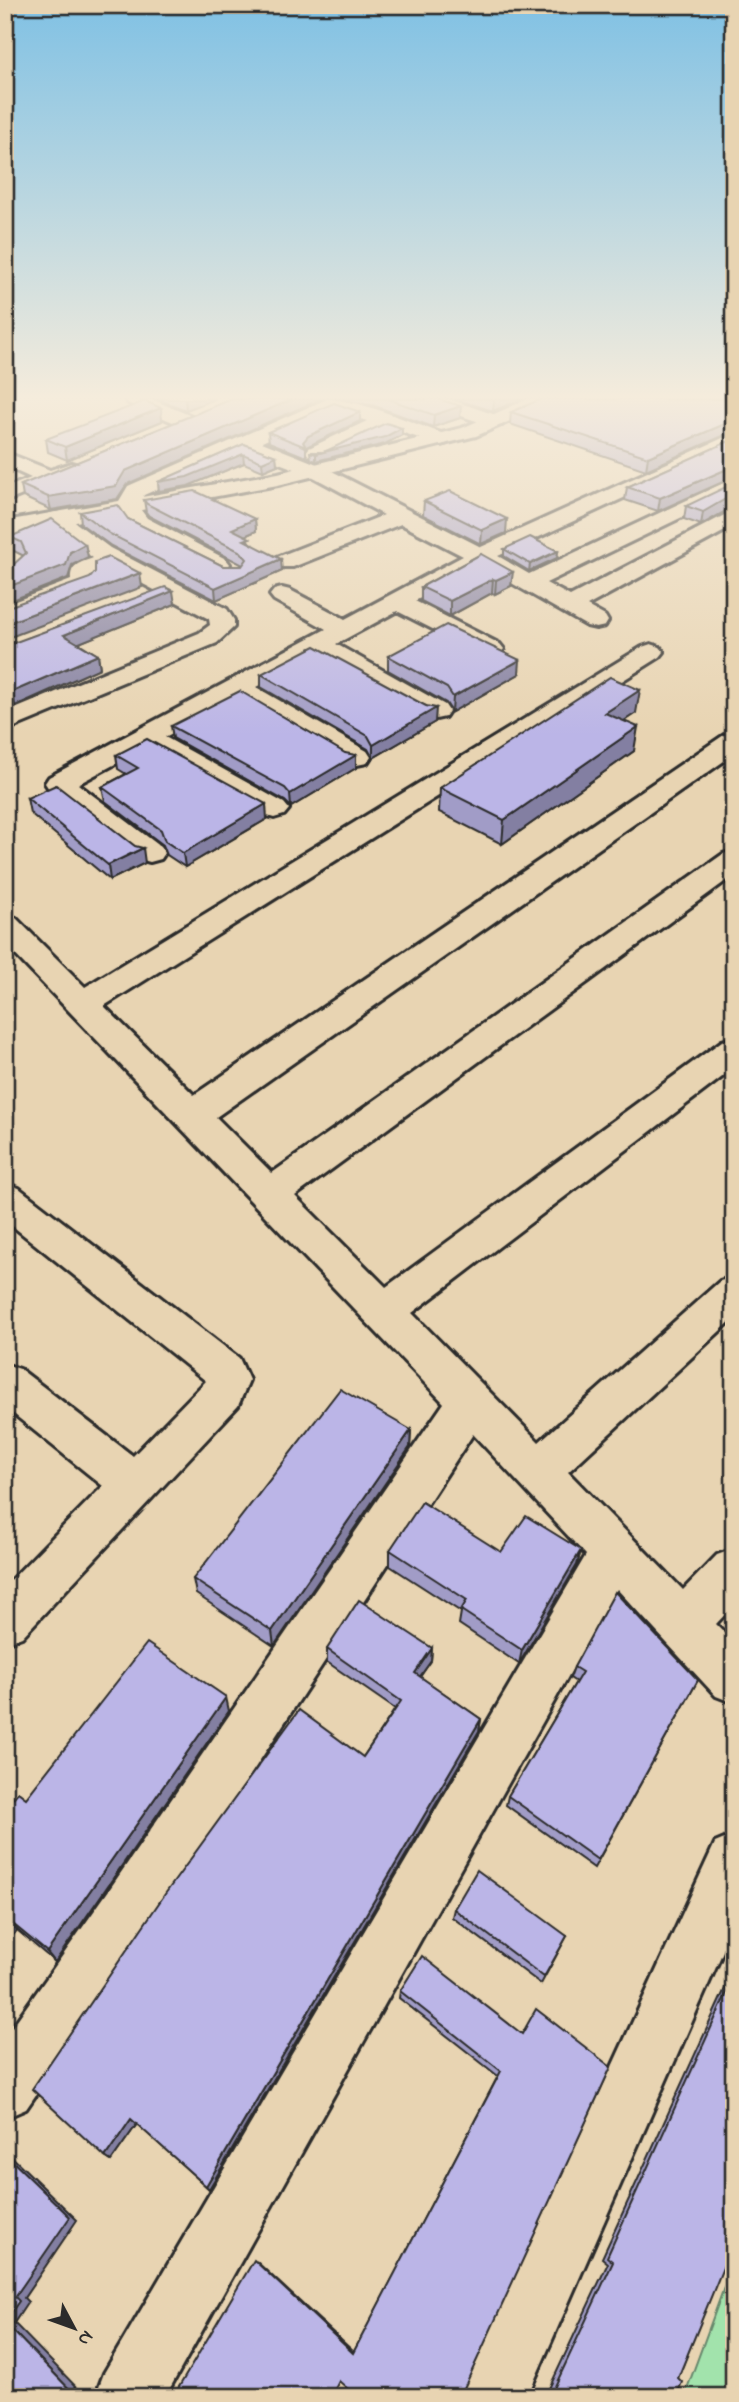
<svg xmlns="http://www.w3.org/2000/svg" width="739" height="2402" font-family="'Indie Flower',sans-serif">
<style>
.green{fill:#a2e3ac;stroke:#66876c;stroke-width:2}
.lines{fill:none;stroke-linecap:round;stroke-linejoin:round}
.minor-casing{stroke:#2b2b2b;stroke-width:6}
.secondary-casing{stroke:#2b2b2b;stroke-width:6}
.minor{fill:#e8d4b2;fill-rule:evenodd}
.secondary{fill:#e8d4b2;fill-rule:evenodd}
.wall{fill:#a19cc7;stroke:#2b2b2b;stroke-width:2}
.shaded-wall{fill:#837fa2;stroke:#2b2b2b;stroke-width:2}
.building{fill:#bbb5e7;stroke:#2b2b2b;stroke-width:2}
</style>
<rect width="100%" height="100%" fill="#e8d4b2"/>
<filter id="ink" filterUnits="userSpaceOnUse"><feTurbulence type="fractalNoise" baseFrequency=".0143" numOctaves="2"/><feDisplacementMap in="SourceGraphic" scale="14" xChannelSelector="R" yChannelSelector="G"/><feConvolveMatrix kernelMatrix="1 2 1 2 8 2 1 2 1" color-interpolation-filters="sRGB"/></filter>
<g filter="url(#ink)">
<polygon class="green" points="734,2260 734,2397 684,2397"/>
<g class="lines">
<g class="minor-casing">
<g id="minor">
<polygon points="125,399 151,399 194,417 197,421 194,425 180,425 128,403"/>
<path d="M327 399C360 399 414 424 447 435L450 439 447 443 440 445 386 427 323 456H309L306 452 309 448 367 421 334 410 262 442 322 466 481 547 734 433V447L498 556 529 574 734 478V492L546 583 570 596 734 510V526L587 606 605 616 608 621 605 626 596 628 587 626 480 565 415 601 500 644 504 649 500 654 491 657 482 654 397 611 336 644 445 705 449 711 445 717 436 719 427 717 318 654 256 687 367 751 371 757 367 763 357 765 347 763 237 698 165 737 284 803 289 809 284 815 274 818 264 815 145 748 78 784 161 847 165 853 161 859 150 862 139 859 49 789 45 783 49 777 326 629 274 600 270 595 274 590 282 588 290 590 345 619 463 556 401 524 293 567H277L273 562 277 557 384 515 308 474 245 450 144 495 138 506 147 518 226 559 230 564 226 569H210L131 528 116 506 128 486Z"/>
<polygon points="420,399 448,399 502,417 505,421 502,425 488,425 423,403"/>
<polygon points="5,452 50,470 71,463 78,465 81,469 78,473 5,502 5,488 31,478 5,466"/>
<path d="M56 512 64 514 110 548 227 609 234 620V627L217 643 5 731V713L199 633 210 625 209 619 111 567 94 574 95 584 91 589 5 621V605L71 580C70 564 80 563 93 558L48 524 45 519 48 514Z"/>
<polygon points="31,517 39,519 42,524 39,529 5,545 5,529"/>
<polygon points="651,644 660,647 664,652 660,657 104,1006 194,1095 724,735 734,733 734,754 216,1117 272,1173 723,854 734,851 734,875 295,1196 386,1287 722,1041 734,1038 734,1068 412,1313 539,1442 720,1281 734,1277 734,1318 568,1472 683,1590 717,1555 734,1549 734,1605 716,1624 734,1642 734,1703 716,1696 617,1589 165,2397 95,2397 104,2373 586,1555 473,1434 149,1930 26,2109 5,2118 5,2037 109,1890 444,1403 5,944 5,915 16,918 85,987 642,647"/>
<polygon points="5,1183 19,1188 239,1358 249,1380 238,1406 22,1637 5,1643 5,1586 103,1486 5,1407 5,1364 20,1369 133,1456 206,1381 5,1220"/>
<polygon points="734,1835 734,1926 527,2397 460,2397 715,1843"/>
</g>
</g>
<g class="secondary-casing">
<polygon id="secondary" points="528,399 554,399 551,403 476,436 278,485 5,535 5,521 278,473 462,428"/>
</g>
<use href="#minor" class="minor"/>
<use href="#secondary" class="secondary"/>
</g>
<g class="wall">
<polygon points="157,399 215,399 186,410"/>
<polygon points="232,399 321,399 127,484 117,499 51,510 23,497 21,485"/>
<polygon points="338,399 438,399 460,418 433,427 372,405"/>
<polygon points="455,399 522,399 493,411"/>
<polygon points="734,399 646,470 510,424 511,412"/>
<polygon points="360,412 360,421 308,446 306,448 306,457 269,442 268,432"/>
<polygon points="162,421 67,460 48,452 46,439"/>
<polygon points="402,428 402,435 385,444 316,461 311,459 310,452 324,452"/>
<polygon points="734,439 734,477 658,511 625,500 627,487"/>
<polygon points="244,444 276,456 277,465 263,471 244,463 188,486 159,491 158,482"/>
<polygon points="734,494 734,506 701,525 684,519 686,506"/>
<polygon points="144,500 255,519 256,531 245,536 250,543 282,571 216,600 111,546 81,524 80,512 128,519 223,566 242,566 243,565 149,516 146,512"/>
<polygon points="424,501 506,533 481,544 423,515"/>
<polygon points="10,537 85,544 88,557 72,565 68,578 5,603 5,567 12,566 24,556 12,550"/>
<polygon points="504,549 558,551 557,558 529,571 504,556"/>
<polygon points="481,554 511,586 495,594 492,593 450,616 421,601 421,587"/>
<polygon points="175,604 79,643 98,655 100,668 15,706 5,701 5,646"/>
<polygon points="388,656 519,674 452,712 446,703 388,670"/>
<polygon points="261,674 426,706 435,722 373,758 368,749 261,687"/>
<polygon points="636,713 624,721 634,751 502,844 439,812 440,788"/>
<polygon points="171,726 356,768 291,807 285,801 173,738"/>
<polygon points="116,755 267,819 185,867 167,855 163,845 105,801 102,787 126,774 118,769"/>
<polygon points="27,798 145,863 110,880 30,813"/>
<polygon points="411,1430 410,1447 274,1646 196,1594 193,1579"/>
<polygon points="390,1550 501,1552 581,1550 577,1565 519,1664 459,1624 461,1612 390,1566"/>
<polygon points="432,1648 431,1661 420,1677 481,1719 479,1731 209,2189 137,2124 111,2161 105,2157 363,1757 395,1709 327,1662 327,1649"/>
<polygon points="574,1667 698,1680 594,1868 506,1805 508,1796 576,1682 570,1678"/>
<polygon points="229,1711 55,1962 17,1930 5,1946 5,1808 26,1798"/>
<polygon points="454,1909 567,1936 541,1984 452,1917"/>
<polygon points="734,1969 734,2234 678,2378 676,2397 545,2397 608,2263 602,2258"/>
<polygon points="400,1991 522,2034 339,2381 256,2261 354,2352 498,2076 399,1998"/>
</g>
<g class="shaded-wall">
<polygon points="185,399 215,399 186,410"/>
<polygon points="293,399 321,399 127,484 117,499 51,510 48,497 125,471"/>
<polygon points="494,399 522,399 493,411"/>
<polygon points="461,406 460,418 433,427 434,415"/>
<polygon points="161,408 162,421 67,460 65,447"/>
<polygon points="360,412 360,421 308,446 306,448 303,442 308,436"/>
<polygon points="734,420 734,431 646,470 648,457"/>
<polygon points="402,428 402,435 385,444 316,461 316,454"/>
<polygon points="243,454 244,463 188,486 159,491 158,482"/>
<polygon points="276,456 277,465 263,471 262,462"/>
<polygon points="734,466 734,477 658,511 660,498"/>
<polygon points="734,494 734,506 701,525 703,512"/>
<polygon points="255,519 256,531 233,541 232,529"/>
<polygon points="507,519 506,533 481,544 482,530"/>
<polygon points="85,544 88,557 72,565 68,578 5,603 5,588"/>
<polygon points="558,551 557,558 529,571 530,564"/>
<polygon points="281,559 282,571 216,600 215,588"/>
<polygon points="513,572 511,586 495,594 496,580"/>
<polygon points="140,573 142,587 5,639 5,624"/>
<polygon points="493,579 492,593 450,616 450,601"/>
<polygon points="173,591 175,604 67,648 64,635"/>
<polygon points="98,655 100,668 15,706 12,692"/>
<polygon points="520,660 519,674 452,712 453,697"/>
<polygon points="640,690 636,713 601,736 605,713"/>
<polygon points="436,708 435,722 373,758 373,745"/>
<polygon points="638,727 634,751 502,844 504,820"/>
<polygon points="356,755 356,768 291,807 290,794"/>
<polygon points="266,804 267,819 185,867 183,853"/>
<polygon points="143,848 145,863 110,880 108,865"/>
<polygon points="411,1430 410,1447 274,1646 272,1631"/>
<polygon points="581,1550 577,1565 519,1664 522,1650"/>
<polygon points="432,1648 431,1661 414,1685 415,1673"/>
<polygon points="226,1697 229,1711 55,1962 47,1952"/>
<polygon points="481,1719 479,1731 209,2189 206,2186"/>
<polygon points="8,1920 17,1930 5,1946 5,1924"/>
<polygon points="131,2119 137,2124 111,2161 105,2157"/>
<polygon points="5,2150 77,2220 24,2298 28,2302 14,2323 86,2397 77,2397 5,2323 5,2321 15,2297"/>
</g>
<g class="building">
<polygon points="232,399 293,399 125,471 116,486 48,497 21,485"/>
<polygon points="388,399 438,399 461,406 434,415"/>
<polygon points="541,399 734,399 734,420 648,457 511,412"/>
<polygon points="145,401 161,408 65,447 46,439"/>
<polygon points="334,403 360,412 308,436 303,442 306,447 268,432"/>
<polygon points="386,423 402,428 385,437 316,454 310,452 324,452"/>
<polygon points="734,439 734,466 660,498 627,487"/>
<polygon points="244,444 276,456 262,462 243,454 187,477 158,482"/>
<polygon points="734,483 734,494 703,512 686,506"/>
<polygon points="195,491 255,519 232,529 250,538 244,540 281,559 215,588 110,534 80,512 118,505 128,519 223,566 242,566 247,559 241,552 147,504 144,500"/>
<polygon points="450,491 507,519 482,530 424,501"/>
<polygon points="52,519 85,544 70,552 66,565 5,588 5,567 12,566 26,553 21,542 10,537"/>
<polygon points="530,537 558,551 530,564 504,549"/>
<polygon points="481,554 513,572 496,580 493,579 450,601 421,587"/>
<polygon points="109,557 140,573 5,624 5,608 90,578 95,572 95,562"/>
<polygon points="165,587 173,591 64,635 98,655 12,692 5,689 5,646"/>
<polygon points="446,625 520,660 453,697 447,688 388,656"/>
<polygon points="315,646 426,706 436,708 373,745 368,736 261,674"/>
<polygon points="610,677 640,690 605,713 638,727 504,820 440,788"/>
<polygon points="240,691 345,753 356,755 290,794 285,788 171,726"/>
<polygon points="147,739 266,804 183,853 165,841 161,830 102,787 138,768 116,755"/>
<polygon points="56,785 135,846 143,848 108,865 27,798"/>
<polygon points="340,1389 411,1430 272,1631 193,1579"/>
<polygon points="422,1502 501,1552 526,1516 581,1550 522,1650 461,1610 467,1600 390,1550"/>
<polygon points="615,1592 698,1680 598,1860 508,1796 582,1672 574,1667"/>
<polygon points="359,1600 432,1648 415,1673 481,1719 206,2186 131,2119 105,2157 32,2089 165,1894 299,1710 363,1757 401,1701 327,1649"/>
<polygon points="147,1643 226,1697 47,1952 8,1920 5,1924 5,1808 18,1792 26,1798"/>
<polygon points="477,1870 567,1936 544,1977 454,1909"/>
<polygon points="422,1956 522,2034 536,2009 611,2067 460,2397 357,2397 339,2381 331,2397 173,2397 254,2260 353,2353 501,2071 400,1991"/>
<polygon points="734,1977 734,2234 728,2246 731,2248 678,2378 682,2382 676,2397 550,2397 613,2262 607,2257"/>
<polygon points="5,2154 70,2217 15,2297 19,2301 5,2321"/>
<polygon points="5,2323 77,2397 5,2397"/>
</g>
</g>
<linearGradient id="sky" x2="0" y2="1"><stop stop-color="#80c1e4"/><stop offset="0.54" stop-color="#f5ecdc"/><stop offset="1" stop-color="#f5ecdc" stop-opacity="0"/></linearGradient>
<rect width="739" height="735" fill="url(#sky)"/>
<rect width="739" height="2402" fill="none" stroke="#e8d4b2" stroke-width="28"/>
<rect x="14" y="14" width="711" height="2374" fill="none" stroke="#2b2b2b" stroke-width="2.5" filter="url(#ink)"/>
<g transform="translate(74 2328) rotate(131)" stroke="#e8d4b2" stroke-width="5" paint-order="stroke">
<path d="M0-5L12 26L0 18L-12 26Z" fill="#2b2b2b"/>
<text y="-10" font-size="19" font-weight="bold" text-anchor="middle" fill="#2b2b2b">N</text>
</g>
</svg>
